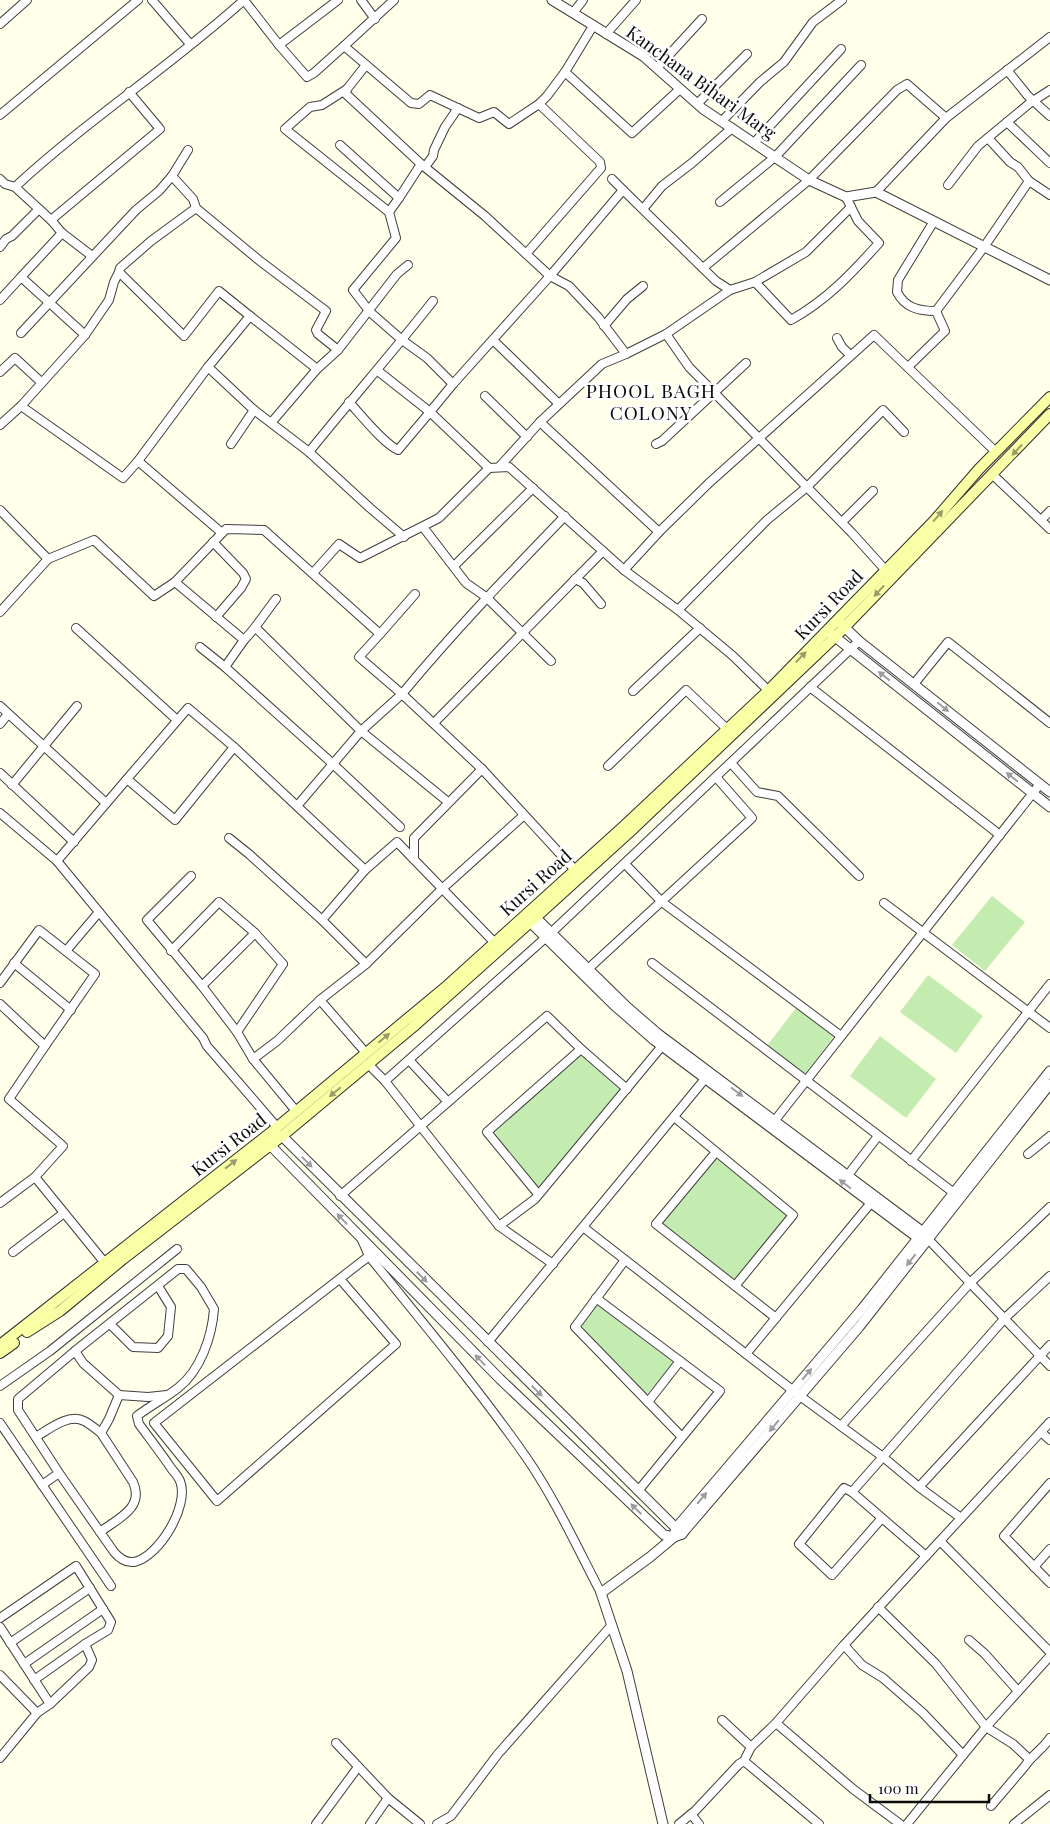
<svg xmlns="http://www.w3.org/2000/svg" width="1050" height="1824" font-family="'Playfair Display',serif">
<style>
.green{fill:#c5ecb0}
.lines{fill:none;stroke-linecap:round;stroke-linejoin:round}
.minor-casing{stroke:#3e3e3e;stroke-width:10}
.tertiary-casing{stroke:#3e3e3e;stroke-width:11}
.secondary-casing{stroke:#2d2d2d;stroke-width:12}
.minor{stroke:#fff;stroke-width:8}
.tertiary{stroke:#fff;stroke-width:9}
.secondary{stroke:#f9ffa5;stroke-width:10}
.oneway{fill:#9a9d67}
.oneway2{fill:#9d9d9d}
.labels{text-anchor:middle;stroke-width:5;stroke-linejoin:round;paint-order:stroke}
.street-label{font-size:18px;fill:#0b0b0b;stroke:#fff}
.neighbourhood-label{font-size:19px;letter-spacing:1px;fill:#0b0b0b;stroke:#fff}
</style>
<rect width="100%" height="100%" fill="#ffffea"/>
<g class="green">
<polygon points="992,896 1025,922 985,971 952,945"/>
<polygon points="928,975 983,1016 956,1053 900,1012"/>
<polygon points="796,1008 834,1036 804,1075 766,1047"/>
<polygon points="880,1036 936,1079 906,1118 850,1076"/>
<polygon points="580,1055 620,1090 539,1188 494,1132"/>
<polygon points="716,1158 788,1216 734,1280 661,1224"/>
<polygon points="596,1304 674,1363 646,1395 580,1327"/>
</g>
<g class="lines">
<g class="minor-casing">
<g id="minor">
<polyline points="152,0 190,44"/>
<polyline points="244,0 279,45 307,77 314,73 344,46"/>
<polyline points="361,0 375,19"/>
<polyline points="394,0 344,46 411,103 419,104 430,95 479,118 494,112 509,124 539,104"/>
<polyline points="573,13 583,0"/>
<polyline points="0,24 27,0"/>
<polyline points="606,34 636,0"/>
<polyline points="279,45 338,0"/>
<polyline points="366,65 347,89 346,94 421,164"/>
<polyline points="657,68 702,19"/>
<polyline points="1007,70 1028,96 1050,116"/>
<polyline points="565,72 593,26"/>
<polyline points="347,89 322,105 310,107 285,129 389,212"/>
<path d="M129 92 160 129 51 220 15 187C87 120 171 66 244 0"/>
<polyline points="697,104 747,54"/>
<polyline points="0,115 138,0"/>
<polyline points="722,121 760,82 784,62 813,22 842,0"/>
<polyline points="1007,122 1050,163"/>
<polyline points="988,138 1010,162 1018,167 1029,181 1050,195"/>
<polyline points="754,143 841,49"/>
<polyline points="340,145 399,198 421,164 485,216 550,276 569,286 598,317 626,354"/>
<polyline points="425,167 433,156 434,150 445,127 458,108"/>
<polyline points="172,176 193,199 196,208"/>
<polyline points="0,179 5,184 15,187"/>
<polyline points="612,179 623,190"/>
<polyline points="948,185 978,146 1030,103 1050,90"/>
<polyline points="876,192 946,118 1050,37"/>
<polyline points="399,198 389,212 396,238 353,290 370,312 402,340 427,358 453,384"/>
<polyline points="720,202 775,157 861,65"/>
<polyline points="643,209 662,186 692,163 732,128"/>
<polyline points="51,220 62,233 21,277 85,335 109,300 114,282 119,272"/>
<path d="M934 221 898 280 897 292C905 308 919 311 936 311"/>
<polyline points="62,233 92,256"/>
<polyline points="0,247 6,239 12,236 39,209"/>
<polyline points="526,254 601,168 600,162 539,104 547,96 565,72 632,133 680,89"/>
<polyline points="703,268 809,180 897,90 907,84 946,118"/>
<polyline points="755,282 806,252 851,207"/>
<polyline points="0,300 21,277"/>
<polyline points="936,311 984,247 1029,181"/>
<polyline points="250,316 219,291 184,336 119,272 120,268 151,241 196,208 260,261 326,311 316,330 318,334 338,350"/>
<polyline points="604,326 627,299 643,286"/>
<polyline points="21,333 136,210 159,191 172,176 188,150"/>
<polyline points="666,334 689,367 852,533 889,574"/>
<polyline points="837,338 842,347 850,355"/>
<polyline points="493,340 559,404"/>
<polyline points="908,367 945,331 936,311"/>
<polyline points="317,369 338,350 397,274 408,265"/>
<polyline points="0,372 15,358 41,382"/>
<polyline points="485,396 527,437"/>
<path d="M349 402C361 415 383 443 398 450L430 412 378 371"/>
<polyline points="21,406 123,478 138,461 208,367"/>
<polyline points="540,422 659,532"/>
<polyline points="271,423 317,369 250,316 208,367 254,410 309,452 370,508 404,537"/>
<polyline points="0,425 21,406 85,335"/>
<polyline points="231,444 254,410"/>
<polyline points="656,444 662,441 746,363"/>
<path d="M309 452C350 401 393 352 433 301"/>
<polyline points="138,461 222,533"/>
<polyline points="500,466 540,422 602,364 626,354 666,334 730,290"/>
<polyline points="993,475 1050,529"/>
<polyline points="0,510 48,559 94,540 154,596 175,582"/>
<polyline points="1041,520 1050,511"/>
<polyline points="842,522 873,491"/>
<polyline points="423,527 466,583 486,597 551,661"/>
<polyline points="213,542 243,573 246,579 241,588 216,617"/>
<polyline points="454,566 533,488"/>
<polyline points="624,570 659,532 709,483 874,335 996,452"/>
<polyline points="313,573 339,544 360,558 439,518 489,468"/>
<polyline points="575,579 583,583 601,604"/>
<polyline points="678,610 767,520 807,487 883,410 904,432"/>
<polyline points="0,612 48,559"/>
<polyline points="76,628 177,720"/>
<polyline points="256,628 361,731 448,802"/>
<polyline points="380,634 415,594"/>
<path d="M244 640C256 628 265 613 276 599"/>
<polyline points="200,647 225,667"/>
<polyline points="914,684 948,642 1050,723"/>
<polyline points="810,687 1000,835"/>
<polyline points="633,691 700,628"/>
<path d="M771 693 733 656 678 610 624 570 509 467 489 468 430 412 453 384 550 276 623 190 716 281 730 290 755 282 791 320C827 300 852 273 879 243L858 221 846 197"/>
<polyline points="0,706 106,803"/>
<polyline points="434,723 603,551"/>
<polyline points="0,724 8,714"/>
<polyline points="234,747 188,708 127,779 175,820 234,747 365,870"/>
<polyline points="731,763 757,792 778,796 859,876"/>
<polyline points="608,766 686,690 727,729"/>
<polyline points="0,773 74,842"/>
<polyline points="12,785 77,706"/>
<polyline points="297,806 361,731 402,694 482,769 575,870"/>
<polyline points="0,813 57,861 127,779"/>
<path d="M400 827 333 764 225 667 244 640 175 582 226 529 264 530 380 634 359 657 402 694C453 632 509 574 565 516"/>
<polyline points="229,838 249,854 322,920"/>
<polyline points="414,858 414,838 482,769"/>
<polyline points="57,861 203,1038 207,1046 277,1127"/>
<polyline points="625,864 662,902 841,1036"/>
<polyline points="191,876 147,920 202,986 237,1032 253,1059 296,1111"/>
<polyline points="884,903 1050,1028"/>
<polyline points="66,951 99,912"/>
<polyline points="171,951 219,902 255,933 283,964 237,1032"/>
<polyline points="14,963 71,1010"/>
<polyline points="652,963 954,1193"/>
<polyline points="366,964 443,888 523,816"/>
<polyline points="588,969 752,818 716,777"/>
<polyline points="0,983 39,930 95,974 45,1046"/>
<polyline points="202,986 255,933"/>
<polyline points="0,1004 45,1046 9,1099 63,1146 35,1177 105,1263"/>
<polyline points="366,1053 320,1000 366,964 322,920 365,870 397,842 494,942"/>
<polyline points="253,1059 277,1041 320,1000"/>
<polyline points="409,1060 448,1102"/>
<polyline points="368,1064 385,1081 499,1226 553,1264"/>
<polyline points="385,1081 552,932 859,641"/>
<polyline points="674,1117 793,1215 735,1286"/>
<polyline points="772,1124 1040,784"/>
<polyline points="716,1152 656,1224 776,1318"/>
<polyline points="1028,1154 1050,1136"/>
<polyline points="911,1161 1050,984"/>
<polyline points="848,1175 878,1136"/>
<polyline points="538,1194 487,1132 581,1049"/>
<polyline points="340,1196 547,1016 581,1049 627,1089"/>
<polyline points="0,1203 35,1177"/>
<polyline points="499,1226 535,1199 662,1046"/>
<polyline points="583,1227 800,1396 883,1457 919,1487 1050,1345"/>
<polyline points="928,1239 1050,1366"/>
<path d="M362 1240 369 1256C422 1322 477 1387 526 1457 555 1499 577 1547 601 1593"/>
<polyline points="13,1252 64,1213"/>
<polyline points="625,1260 575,1327 682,1437"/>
<polyline points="340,1279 396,1344 217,1501 154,1423 369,1256"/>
<polyline points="596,1298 720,1391 638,1491"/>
<polyline points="110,1324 133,1347 158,1348 168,1336 171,1307 158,1286"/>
<polyline points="488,1342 709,1074"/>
<polyline points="75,1351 83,1363 119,1395 148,1397 167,1395"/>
<polyline points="746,1354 870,1204"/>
<polyline points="0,1386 50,1351 177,1249"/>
<polyline points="648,1402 680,1361"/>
<polyline points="0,1423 111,1586"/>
<polyline points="841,1426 971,1282 1050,1207"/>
<polyline points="1041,1432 1050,1440"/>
<path d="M36 1437C49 1429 69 1413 84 1421 90 1424 96 1429 101 1433"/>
<polyline points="1050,1483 1004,1536 1050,1583"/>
<path d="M42 1485 59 1473 114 1552C119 1558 125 1563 134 1562 159 1557 190 1505 180 1481 178 1476 174 1472 171 1468 161 1453 150 1439 139 1424L137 1416C150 1406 165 1398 178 1388 201 1370 212 1336 214 1309L201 1287 186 1269H178L75 1351 18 1399V1410L59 1473"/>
<polyline points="919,1487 961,1518"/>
<polyline points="852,1492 1005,1318 1050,1276"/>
<polyline points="882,1518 832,1575 799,1544 844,1488 852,1492 926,1556 1050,1422"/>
<path d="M100 1532C117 1519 145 1508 133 1482L101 1433 109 1419 119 1395"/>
<polyline points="940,1541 1050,1652"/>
<polyline points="1034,1567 1050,1549"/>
<polyline points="878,1607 936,1664 986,1727 1013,1744 1029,1759"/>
<polyline points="0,1618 76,1566 111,1622 108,1630 85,1644 92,1660 89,1667 50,1704"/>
<polyline points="0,1627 50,1704 37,1713 0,1675"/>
<polyline points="969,1640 985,1654 1018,1691"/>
<polyline points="10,1643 90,1588"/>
<polyline points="844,1645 862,1665 883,1678 923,1713 963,1755"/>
<polyline points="24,1664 103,1609"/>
<polyline points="34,1680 85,1644"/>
<polyline points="722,1720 751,1747"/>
<polyline points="776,1723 853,1789 900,1824"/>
<polyline points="336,1743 388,1798 420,1824"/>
<polyline points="0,1758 37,1713"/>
<polyline points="744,1761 819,1824"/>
<path d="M991 1806 1025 1766C1032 1755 1043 1749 1050 1738"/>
<polyline points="691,1814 699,1824"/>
<polyline points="316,1824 358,1767"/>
<polyline points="370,1824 388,1798"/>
<polyline points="437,1824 451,1816 498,1754 611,1626"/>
<polyline points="679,1824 695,1811 739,1764 744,1761 751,1747 776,1723 844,1645 926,1556"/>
<polyline points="907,1824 986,1727 1050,1656"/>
<polyline points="1014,1824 1050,1795"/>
</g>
</g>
<g class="tertiary-casing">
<g id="tertiary">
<polyline points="552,0 643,56 703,109 809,180 846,197 876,192 1050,280"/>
<polyline points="839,622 859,641 1050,792"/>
<polyline points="830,633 1050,807"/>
<polyline points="531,913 627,1007 657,1033 923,1232 927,1236"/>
<polyline points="526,918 614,1005 654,1040 918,1238 923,1238"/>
<polyline points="276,1135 282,1136 682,1534"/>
<polyline points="269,1140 270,1145 500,1379 664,1535 674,1537"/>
<polyline points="675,1532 676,1528 862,1309 1050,1071"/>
<polyline points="663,1824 627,1671 601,1593 650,1557 674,1537 682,1534 686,1529 859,1327 1050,1084"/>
</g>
</g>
<g class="secondary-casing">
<g id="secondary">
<polyline points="27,1332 60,1311 123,1259 282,1136 413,1027 536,917 634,828 835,637 1050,414"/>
<polyline points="0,1345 269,1134 448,985 623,827 769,690 934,521 979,469 1050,397"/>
<polyline points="0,1353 14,1343"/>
</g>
</g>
<use href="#minor" class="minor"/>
<use href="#tertiary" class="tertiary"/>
<use href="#secondary" class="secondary"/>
</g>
<defs><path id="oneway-solid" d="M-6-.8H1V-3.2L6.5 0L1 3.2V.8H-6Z" transform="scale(1.25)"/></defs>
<g class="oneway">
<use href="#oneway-solid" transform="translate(1017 450) rotate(133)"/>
<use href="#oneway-solid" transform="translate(938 516) rotate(-49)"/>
<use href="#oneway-solid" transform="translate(879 591) rotate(133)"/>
<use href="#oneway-solid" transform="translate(801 657) rotate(-46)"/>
<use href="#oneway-solid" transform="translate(384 1038) rotate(-40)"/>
<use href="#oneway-solid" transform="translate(335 1092) rotate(140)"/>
<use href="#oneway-solid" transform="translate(231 1164) rotate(-38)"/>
</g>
<g class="oneway2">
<use href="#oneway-solid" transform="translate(884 676) rotate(-142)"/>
<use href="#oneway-solid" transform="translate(943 707) rotate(39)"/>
<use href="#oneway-solid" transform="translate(1012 777) rotate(-142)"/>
<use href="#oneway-solid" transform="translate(737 1092) rotate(37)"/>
<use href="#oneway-solid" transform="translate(307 1162) rotate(46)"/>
<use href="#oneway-solid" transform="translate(845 1184) rotate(-143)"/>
<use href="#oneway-solid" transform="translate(342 1219) rotate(-134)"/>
<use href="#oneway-solid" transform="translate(911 1260) rotate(128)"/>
<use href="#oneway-solid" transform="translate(422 1277) rotate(45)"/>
<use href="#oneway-solid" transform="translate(480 1360) rotate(-134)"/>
<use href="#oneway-solid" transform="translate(807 1374) rotate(-50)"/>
<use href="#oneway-solid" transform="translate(537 1391) rotate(45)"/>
<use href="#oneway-solid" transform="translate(774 1426) rotate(130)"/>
<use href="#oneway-solid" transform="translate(702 1498) rotate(-50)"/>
<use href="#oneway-solid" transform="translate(636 1509) rotate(-136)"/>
</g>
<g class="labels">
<g class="street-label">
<text transform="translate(701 83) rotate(36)" y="6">Kanchana Bihari Marg</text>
<text transform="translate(829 605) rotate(-46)" y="6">Kursi Road</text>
<text transform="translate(536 883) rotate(-42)" y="6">Kursi Road</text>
<text transform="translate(229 1145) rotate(-38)" y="6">Kursi Road</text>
</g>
<g class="neighbourhood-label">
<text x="651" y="398">PHOOL BAGH<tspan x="651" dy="22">COLONY</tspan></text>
</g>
</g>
<path d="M870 1794v8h119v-8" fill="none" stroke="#0b0b0b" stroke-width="2.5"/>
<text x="878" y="1794" font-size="15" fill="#0b0b0b" stroke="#ffffff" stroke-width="4" paint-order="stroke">100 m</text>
</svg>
